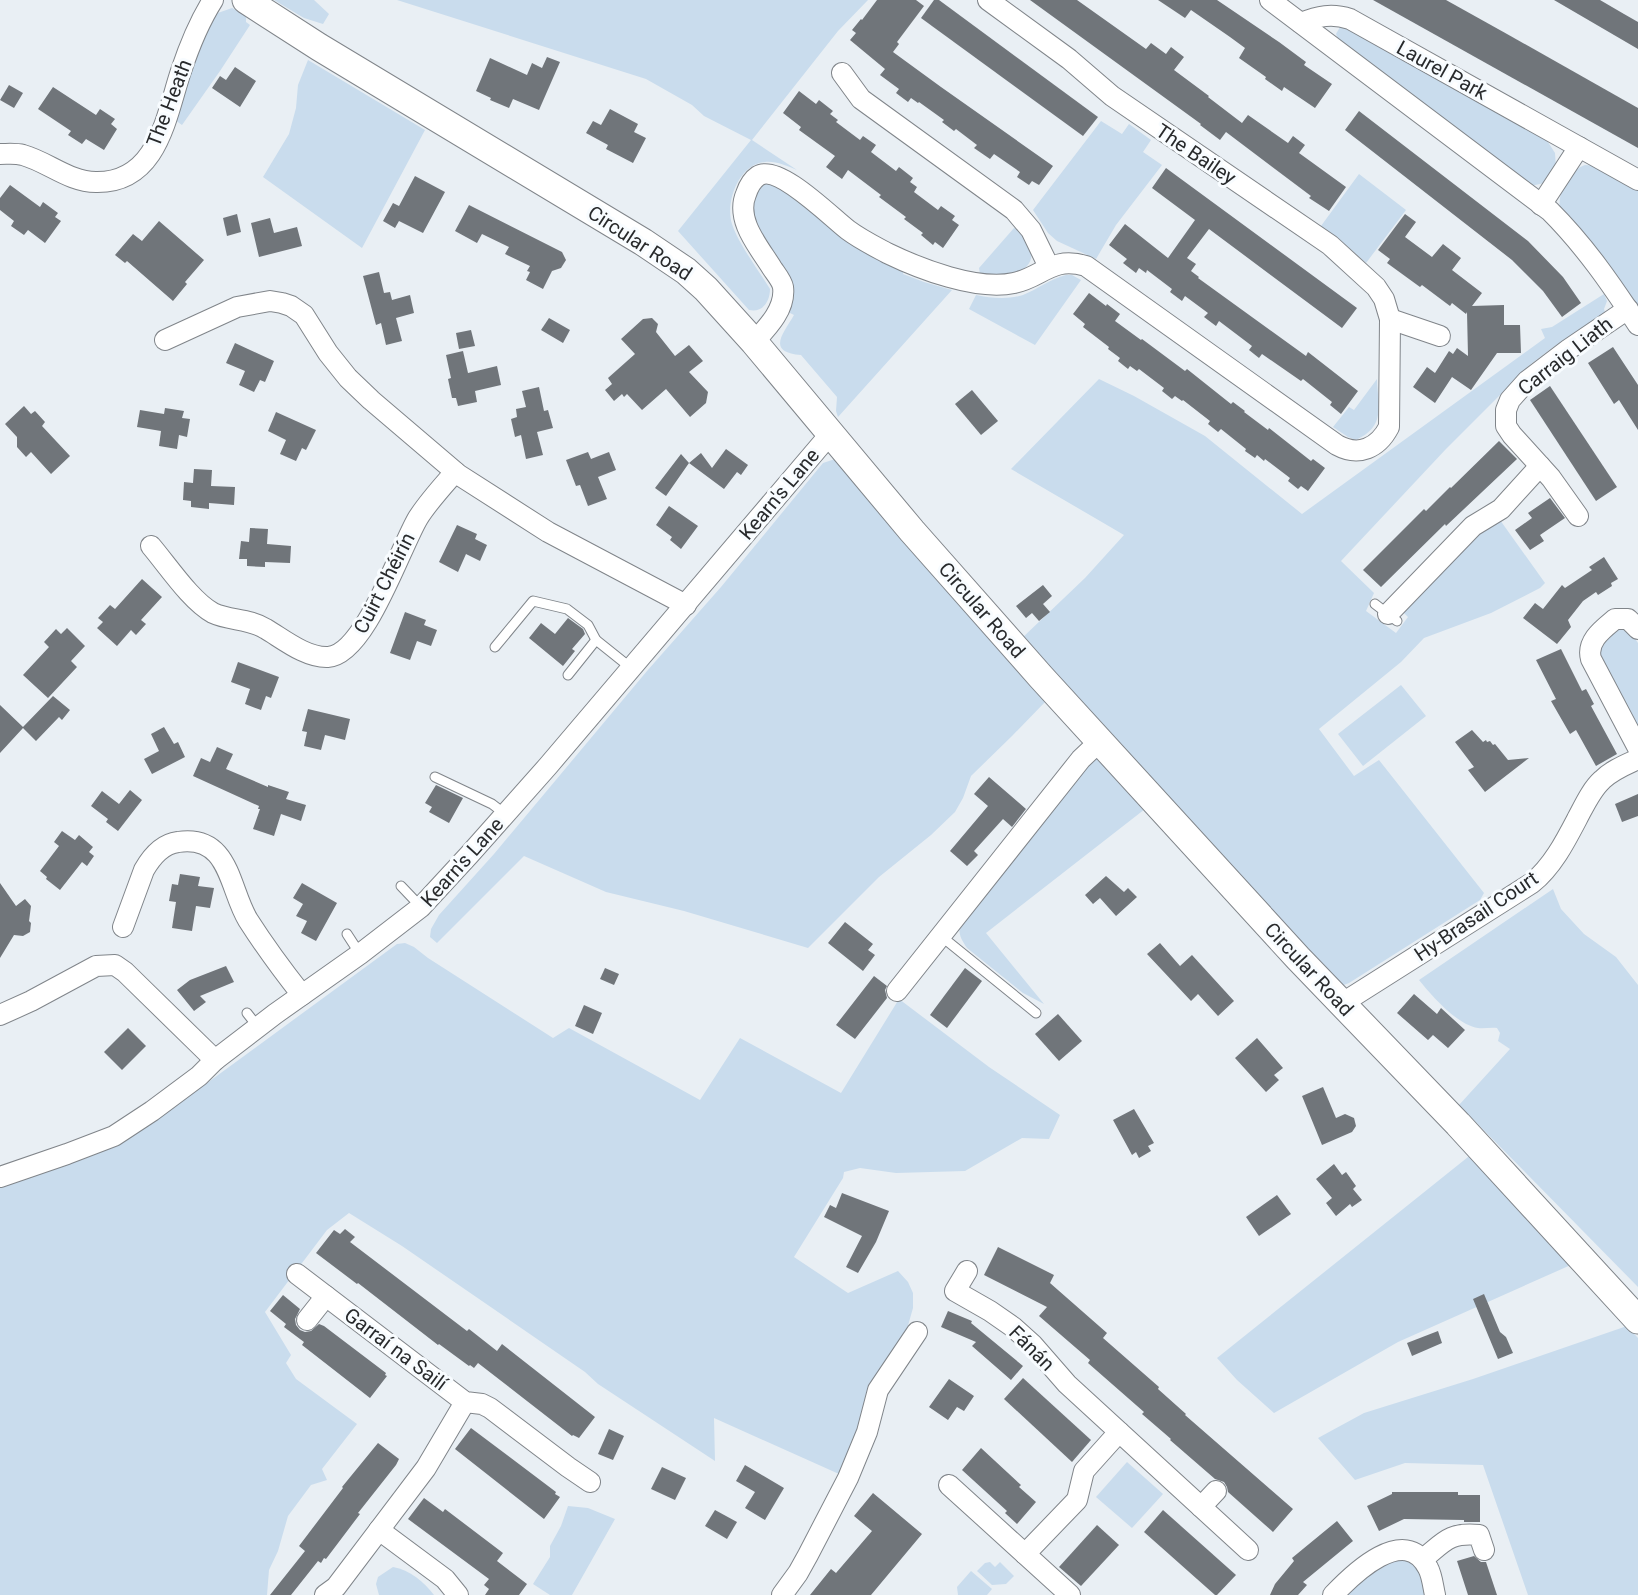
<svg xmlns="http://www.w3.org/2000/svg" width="1638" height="1595" font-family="Roboto,sans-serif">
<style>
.green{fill:#c9dced}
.building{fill:#70757a}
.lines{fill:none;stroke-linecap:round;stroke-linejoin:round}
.lane-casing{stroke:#80858a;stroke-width:11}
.street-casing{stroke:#80858a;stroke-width:22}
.secondary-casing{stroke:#80858a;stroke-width:29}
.lane{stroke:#fff;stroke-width:9}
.street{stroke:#fff;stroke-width:20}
.secondary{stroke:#fff;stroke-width:27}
.labels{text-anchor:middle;stroke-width:6;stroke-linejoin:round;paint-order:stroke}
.street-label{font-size:20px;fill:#282a2c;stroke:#f8fcff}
</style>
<rect width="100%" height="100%" fill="#e9eff4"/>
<g class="green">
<polygon points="274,0 314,0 329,14 323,24 304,18"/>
<path d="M397 0H868L838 31 752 140 797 170C787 166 776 161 765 162 739 164 725 202 732 224 738 243 759 271 770 289 770 301 763 313 749 310L678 231 751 140 704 116 692 105 646 79Z"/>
<polygon points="232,8 246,15 246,22 250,25 220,71 182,125 175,120 186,73 215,14"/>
<polygon points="1347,25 1546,139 1555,153 1556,168 1544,183 1531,186 1339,41 1336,34 1340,27"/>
<polygon points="308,60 425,130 362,248 263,177 289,134 296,108 298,85"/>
<polygon points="1101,121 1122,134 1129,124 1151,140 1143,152 1162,165 1116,225 1096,259 1057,241 1048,233 1033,210"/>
<path d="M1585 165 1597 166 1638 189V312L1560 208C1557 192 1570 170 1585 165Z"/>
<polygon points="1359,174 1406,210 1366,263 1339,239 1321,226"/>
<path d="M768 182 783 189 844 239 904 269 903 274 924 282 952 290 838 417 836 411 837 397 801 355C766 352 783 334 794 315L788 312 794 297 793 290 789 279 753 222V198L762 183Z"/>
<path d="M1014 228C1023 231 1025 237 1029 245 1037 262 1024 272 1009 276 1000 278 989 275 980 274L979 268Z"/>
<path d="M1066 275H1072L1081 280 1035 345 969 309 976 295C991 298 1007 300 1023 295 1038 289 1050 279 1066 275Z"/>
<polygon points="1604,294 1607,301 1604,309 1605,312 1552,348 1531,364 1446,449 1341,561 1374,593 1366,611 1396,633 1408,617 1402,611 1481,532 1500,520 1545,583 1540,588 1491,613 1424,638 1401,662 1319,729 1354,776 1379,760 1484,893 1480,900 1349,983 1341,986 1020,640 1085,578 1124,535 1011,469 1099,379 1134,396 1205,436 1302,514 1545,338 1541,329 1552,327"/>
<path d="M1377 379C1378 407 1386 426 1356 440L1348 437 1333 427 1349 407 1354 410Z"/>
<polygon points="835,459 1046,701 1012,736 971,776 963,798 955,812 931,835 879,877 808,948 684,911 606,892 524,856 437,943 430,937 431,929 439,915 494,854 647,671 721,587 823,463"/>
<polygon points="1618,626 1629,630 1638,643 1638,733 1597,651 1597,647"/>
<polygon points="1401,685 1426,716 1363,766 1338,734"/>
<path d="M1095 758H1101L1145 809 986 933 1044 1004 1023 993 967 948C961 939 958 934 960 923L1083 767Z"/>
<path d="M1553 889 1561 909 1584 934 1616 957 1638 985V1287L1459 1105 1510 1049 1498 1041 1500 1033 1497 1028C1491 1027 1484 1029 1478 1028 1457 1025 1431 995 1419 980Z"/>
<polygon points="405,943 414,947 428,958 553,1038 569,1028 700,1100 740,1038 841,1093 899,999 989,1067 1060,1115 1049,1139 1022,1138 965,1171 896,1173 860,1168 844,1172 843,1178 794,1257 848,1293 898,1271 908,1282 913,1293 913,1308 905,1336 867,1390 856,1436 839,1474 714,1418 715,1461 598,1384 585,1372 402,1246 349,1213 327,1230 265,1312 291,1355 286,1363 296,1379 357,1424 322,1469 327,1480 311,1485 288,1516 278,1551 269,1570 267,1595 0,1595 0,1185 117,1144 162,1116 397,944"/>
<polygon points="1471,1156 1573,1264 1398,1342 1274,1413 1237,1380 1217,1358 1468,1157"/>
<polygon points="1627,1326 1638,1338 1638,1595 1528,1595 1483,1465 1405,1463 1355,1480 1318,1438 1364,1413 1473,1379"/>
<polygon points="1127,1462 1163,1494 1132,1528 1096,1497"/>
<polygon points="568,1506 588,1508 615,1519 572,1595 550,1595 533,1584 550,1557 550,1546 561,1526"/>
<polygon points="1406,1556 1421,1568 1429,1595 1342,1595 1366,1573"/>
<polygon points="990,1562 995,1567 1000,1562 1014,1576 1006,1584 992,1585 977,1571 985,1563"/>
<path d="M393 1567C410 1570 424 1582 434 1595H379L376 1584 378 1577Z"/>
<polygon points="971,1571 992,1589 987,1595 958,1595 957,1587"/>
</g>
<g class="building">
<polygon points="877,0 916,0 924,6 897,42 899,44 893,52 941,87 1053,166 1039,185 1032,181 1029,185 1017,177 1020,172 994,154 990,159 974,148 977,145 956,129 954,131 942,122 944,120 919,102 918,103 911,98 908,102 896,93 899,89 880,75 885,69 850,40 856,33 852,30 861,19 862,20"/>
<polygon points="934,0 939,0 1098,117 1083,136 921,18"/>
<polygon points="1030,0 1077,0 1146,49 1151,43 1166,54 1171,47 1184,57 1174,70 1209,96 1208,97 1242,123 1248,115 1288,143 1293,136 1305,145 1299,153 1346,187 1329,211 1309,198 1311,196 1226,132 1220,140 1200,125 1201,124"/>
<polygon points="1158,0 1217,0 1279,42 1306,62 1304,65 1332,84 1315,108 1284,87 1282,91 1265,79 1266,77 1239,58 1245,48 1230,37 1191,10 1185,18"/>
<polygon points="1373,0 1446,0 1507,34 1638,108 1638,148"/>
<polygon points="1554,0 1600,0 1624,14 1638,22 1638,49"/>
<polygon points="547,57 560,62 539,110 513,99 509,108 490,100 491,98 476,91 490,58 527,75 532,63 542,68"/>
<polygon points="235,67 256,81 240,107 212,88 220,76 226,80"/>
<polygon points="9,85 23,93 14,108 0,100"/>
<polygon points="53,87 96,115 100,109 115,119 111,124 117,129 104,150 86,139 82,144 68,135 71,131 38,109"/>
<polygon points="799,91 816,104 819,100 833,111 830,114 838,120 836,122 860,140 863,136 876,145 871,152 896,171 899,167 913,178 910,182 917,187 914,192 938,210 941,206 955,216 952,220 959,225 943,248 935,242 933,245 921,235 923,233 904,219 906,217 879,197 881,195 848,170 842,179 826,167 835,156 799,130 801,127 783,113"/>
<polygon points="610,109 638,124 634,132 646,138 633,163 606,149 608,145 586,133 593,121 601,125"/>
<polygon points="1359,111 1528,241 1563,277 1581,303 1562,317 1543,291 1512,260 1345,130"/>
<polygon points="1166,168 1357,308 1342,328 1209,229 1187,258 1196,264 1191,271 1199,277 1198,278 1306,356 1308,352 1358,391 1341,414 1330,405 1332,402 1303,379 1301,381 1262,354 1259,358 1249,350 1252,346 1219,321 1216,326 1204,317 1208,313 1185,296 1182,301 1170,292 1172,289 1147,270 1146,273 1139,268 1136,273 1123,263 1127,259 1109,245 1125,224 1168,258 1195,220 1152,188"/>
<polygon points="415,176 445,192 423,233 399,221 395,228 383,221 393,203 399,206"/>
<polygon points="10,185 40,207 43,202 58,213 55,217 61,221 45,243 28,230 24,235 11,226 14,221 0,210 0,198"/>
<polygon points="469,205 562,252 566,260 561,268 552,271 543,289 526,280 530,272 527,271 530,266 505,254 509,247 482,234 477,243 455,231"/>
<polygon points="237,214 241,232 227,236 223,218"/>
<polygon points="1405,214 1416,222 1405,237 1432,257 1443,244 1461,258 1452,270 1482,293 1472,306 1504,305 1504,325 1520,325 1521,353 1497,353 1471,390 1452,377 1435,403 1413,387 1427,367 1435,373 1449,351 1453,354 1457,348 1468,356 1467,312 1466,314 1452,303 1450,306 1422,285 1420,287 1387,263 1390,259 1378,250"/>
<polygon points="270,218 274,233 297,227 302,246 259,257 251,223"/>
<polygon points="159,221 204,260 185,282 187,284 173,301 127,261 125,263 115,255 133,234 142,241"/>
<polygon points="379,272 384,293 390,292 392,300 410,295 414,313 396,318 402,341 386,345 381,323 376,325 363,276"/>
<polygon points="1089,293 1106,306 1107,304 1120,314 1115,321 1141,340 1142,339 1185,371 1187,369 1231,404 1233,402 1245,411 1244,412 1268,430 1269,428 1311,461 1313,459 1325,468 1308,491 1301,486 1298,489 1288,481 1290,478 1265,459 1264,461 1257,455 1255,458 1245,451 1246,449 1221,429 1218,432 1208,424 1210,421 1183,400 1182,401 1175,396 1172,399 1162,391 1164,388 1139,369 1137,371 1130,366 1128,369 1118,361 1120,358 1108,349 1109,347 1083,327 1085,324 1073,314"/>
<polygon points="549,318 570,330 563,343 541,330"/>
<polygon points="652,318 658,324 656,332 675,356 689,345 703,361 689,372 708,392 706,403 690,417 666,389 642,410 627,394 624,397 622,394 614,401 605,390 612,384 608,378 635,354 621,339 643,319"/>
<polygon points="471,330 475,346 459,349 456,333"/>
<polygon points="235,343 274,361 265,382 260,380 254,392 239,385 245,371 226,363"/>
<polygon points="1613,347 1638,385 1638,430 1619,400 1614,404 1588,363"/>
<polygon points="463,351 468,373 497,366 501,385 475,391 477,402 458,406 456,398 452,398 448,379 451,378 446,355"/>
<polygon points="1550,386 1617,487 1596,501 1530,400"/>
<polygon points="539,387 544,411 548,410 553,428 537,432 543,455 526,459 521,435 515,437 511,419 517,417 516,409 526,407 522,391"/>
<polygon points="972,390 998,421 981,435 955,404"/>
<polygon points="24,406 31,414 35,411 45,422 42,426 70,456 51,474 31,452 26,457 17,447 17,437 5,424"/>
<polygon points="165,408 184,411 182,418 190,419 187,437 179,435 177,449 159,446 161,431 137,427 140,410 164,414"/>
<polygon points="276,412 316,430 306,450 302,448 296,461 280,454 286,440 268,431"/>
<polygon points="1499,441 1517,459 1446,526 1445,524 1381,587 1363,570 1424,509 1426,511 1450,487 1451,488"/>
<polygon points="726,449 748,465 741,475 737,472 724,489 689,463 666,496 655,488 681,454 689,463 701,453 712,468"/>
<polygon points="588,452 591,459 609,452 616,470 598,477 607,499 588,506 580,485 576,486 566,460"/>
<polygon points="194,469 212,470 211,486 235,487 234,505 209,503 209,509 191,507 191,501 183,500 184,482 193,483"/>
<polygon points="1550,498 1565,518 1540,535 1544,541 1530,550 1515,530 1532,518 1528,513"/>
<polygon points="669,506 698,526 681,549 670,540 672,537 656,525"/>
<polygon points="457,525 477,534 475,539 487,545 480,561 466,554 458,572 439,562"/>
<polygon points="250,528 268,529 267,544 291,546 290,563 265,562 265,567 247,566 247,559 239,559 241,541 249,542"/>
<polygon points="1604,557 1618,579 1611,583 1612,586 1598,595 1596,592 1583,601 1568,620 1571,627 1557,644 1523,618 1535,603 1543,609 1562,585 1565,588 1592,570 1589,567"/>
<polygon points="142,579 162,597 141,620 146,624 136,635 131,630 117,646 97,628 103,622 98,618 110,605 115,609"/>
<polygon points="1043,585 1052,596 1043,604 1050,612 1039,621 1032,613 1026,618 1016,606"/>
<polygon points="405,612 426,620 424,625 437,630 431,646 417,641 410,660 390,653"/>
<polygon points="568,618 583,629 585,634 572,649 575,651 563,666 529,638 541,623 555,634"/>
<polygon points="67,628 85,646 71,661 77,667 48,698 23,675 49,647 44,642 56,629 61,634"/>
<polygon points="1561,649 1582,691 1586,689 1594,704 1591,706 1617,754 1596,766 1576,730 1570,734 1551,701 1556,699 1536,660"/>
<polygon points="238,662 279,677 271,698 266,696 261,710 245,704 250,689 231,682"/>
<polygon points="53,696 70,710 62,720 59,717 36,741 23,728 0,753 0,705 23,727"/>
<polygon points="308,709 350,719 345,740 325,735 321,750 304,746 307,732 302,731"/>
<polygon points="164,727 174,744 178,742 185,757 152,774 144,759 159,751 151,734"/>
<polygon points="1472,730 1483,742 1486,740 1487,742 1490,741 1493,745 1495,744 1508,760 1529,758 1485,792 1468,770 1474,767 1455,742"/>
<polygon points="217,747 233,754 226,769 268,787 268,785 289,792 286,799 306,805 301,821 281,814 274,836 253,829 260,809 258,809 259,806 193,776 201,758 210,762"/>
<polygon points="989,777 1026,809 1012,827 1003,819 974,851 978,855 967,866 950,851 988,806 974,794"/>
<polygon points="436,785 463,798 449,823 429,812 432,807 425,803"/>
<polygon points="130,790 142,800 118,831 106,822 108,819 91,806 102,791 119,804"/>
<polygon points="1638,794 1638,816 1622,822 1615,804"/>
<polygon points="62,831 75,840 79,835 93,847 89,852 94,856 87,866 82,862 60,890 46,879 47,877 40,871 59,846 54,842"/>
<polygon points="180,874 200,877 198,886 214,888 210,908 196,906 192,931 172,928 176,902 169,901 172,884 178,885"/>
<polygon points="1106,876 1124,892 1128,888 1137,897 1116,916 1100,898 1093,904 1085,895"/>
<polygon points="0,883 16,906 25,899 31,906 29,921 31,923 30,932 23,936 14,935 0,958"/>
<polygon points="302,883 337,903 316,941 301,933 307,921 296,916 303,904 293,898"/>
<polygon points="845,922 873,944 868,950 875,955 863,971 828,943"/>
<polygon points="1160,943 1180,966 1192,955 1234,1001 1218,1016 1198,994 1191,1001 1147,954"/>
<polygon points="226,966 234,982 200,996 206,1002 194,1011 177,990 190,980"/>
<polygon points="605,968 619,974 614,985 600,979"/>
<polygon points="965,968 982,981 947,1028 930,1015"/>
<polygon points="874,976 887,986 885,990 887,998 855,1039 836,1025"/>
<polygon points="1414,994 1437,1014 1441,1008 1465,1030 1448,1048 1433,1035 1428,1040 1397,1013"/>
<polygon points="584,1005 602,1013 593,1034 575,1026"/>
<polygon points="1058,1014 1082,1041 1059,1061 1035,1034"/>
<polygon points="128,1028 146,1046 122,1070 104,1052"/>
<polygon points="1257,1038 1283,1068 1274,1075 1279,1080 1266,1092 1235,1058"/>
<polygon points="1323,1087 1336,1118 1345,1114 1354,1118 1356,1126 1352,1132 1322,1145 1302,1096"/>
<polygon points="1134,1109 1154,1143 1148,1146 1151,1151 1139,1158 1136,1152 1132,1155 1113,1120"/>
<polygon points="1334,1164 1342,1175 1346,1172 1356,1186 1353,1189 1362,1200 1352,1207 1350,1204 1336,1216 1326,1203 1332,1198 1316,1179"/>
<polygon points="842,1193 889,1211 876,1242 858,1273 846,1267 862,1236 824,1217 830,1205 836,1208"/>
<polygon points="1277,1195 1291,1214 1259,1236 1246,1217"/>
<polygon points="345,1229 355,1237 350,1242 467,1331 469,1329 497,1351 502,1344 595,1417 579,1438 573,1435 572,1436 478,1363 474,1368 470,1365 469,1366 439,1344 438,1345 358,1283 357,1284 316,1253 334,1230 340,1234"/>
<polygon points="998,1247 1054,1275 1050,1283 1107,1333 1103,1338 1159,1387 1158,1389 1186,1414 1185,1415 1293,1509 1273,1532 1228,1492 1227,1487 1224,1482 1215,1479 1170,1440 1171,1439 1142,1414 1144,1412 1088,1363 1090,1360 1039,1316 1047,1307 984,1275"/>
<polygon points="1484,1294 1500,1332 1506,1337 1513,1353 1498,1359 1473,1299"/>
<polygon points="283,1295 300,1309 295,1319 296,1325 300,1330 305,1332 311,1331 319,1324 324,1326 386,1373 385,1375 387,1376 370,1398 302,1345 304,1342 284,1327 286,1324 270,1311"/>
<polygon points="948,1311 972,1321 971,1323 1023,1366 1011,1380 972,1346 976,1342 941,1327"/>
<polygon points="1438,1331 1442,1343 1412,1356 1407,1343"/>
<polygon points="1023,1378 1091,1440 1072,1462 1004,1399"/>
<polygon points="949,1379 974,1396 964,1411 957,1407 948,1420 929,1407"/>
<polygon points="471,1428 556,1492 555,1494 560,1497 544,1519 455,1449"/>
<polygon points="609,1429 624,1436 613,1460 598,1454"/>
<polygon points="378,1443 399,1459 396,1465 362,1508 358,1513 360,1514 326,1559 324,1558 321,1563 318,1561 291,1595 270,1595 305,1551 299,1546 343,1488 342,1487"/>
<polygon points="981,1448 1021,1485 1019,1487 1036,1502 1017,1524 1005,1513 1007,1511 962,1470"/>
<polygon points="745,1465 784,1488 765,1520 745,1508 755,1492 736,1481"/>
<polygon points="662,1467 686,1478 675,1500 651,1489"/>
<polygon points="1392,1492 1458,1492 1458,1495 1480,1495 1480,1522 1464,1522 1464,1520 1404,1519 1379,1531 1367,1506 1392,1494"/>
<polygon points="873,1493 922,1534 871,1595 810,1595 831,1569 836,1573 872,1531 854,1516"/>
<polygon points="424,1498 443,1512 445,1509 503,1553 497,1561 527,1584 519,1595 485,1595 489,1589 484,1585 489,1579 408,1519"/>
<polygon points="715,1510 737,1522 727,1539 705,1526"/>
<polygon points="1163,1510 1236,1575 1217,1595 1215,1595 1144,1532"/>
<polygon points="1337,1521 1353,1541 1303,1582 1307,1585 1298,1595 1270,1595 1275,1584 1294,1561 1292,1558"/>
<polygon points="1097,1525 1119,1545 1081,1586 1059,1567"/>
<polygon points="1474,1556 1481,1562 1486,1562 1497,1595 1468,1595 1457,1561"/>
</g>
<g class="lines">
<g class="lane-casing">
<g id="lane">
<polyline points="1375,604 1397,621"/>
<polyline points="495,647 533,601 567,609 588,625 596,640 631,668"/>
<polyline points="568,675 596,640"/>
<polyline points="435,777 492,804 505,814"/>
<polyline points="401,886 421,907"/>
<polyline points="347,934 360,954"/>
<polyline points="941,936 1036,1013"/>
<polyline points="247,1013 258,1027"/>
</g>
</g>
<g class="street-casing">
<g id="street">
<path d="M1270 0 1550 211C1585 246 1611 284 1638 325"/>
<path d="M1301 23C1318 16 1332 13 1350 19L1638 180"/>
<polyline points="842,73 861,99 1014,210 1031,230 1049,267"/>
<path d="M0 154C8 154 15 153 23 155 48 162 69 182 96 182 158 183 166 116 181 71 189 47 199 22 213 0"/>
<polyline points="1541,205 1579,147"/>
<polyline points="1390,319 1440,336"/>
<polyline points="165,340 237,307 270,301 282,303 291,306 304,315 328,353 348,378 371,400 459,475 548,532 686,605"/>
<path d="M754 342C767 328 786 309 783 287 782 281 776 274 772 268 759 247 735 220 746 194 748 188 752 180 758 176 778 163 832 218 848 230 860 239 874 246 887 253 920 269 977 291 1014 283 1043 277 1051 256 1086 266L1337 445C1359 457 1378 448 1389 427L1390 319 1384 299 1376 287 1330 245 1112 96 1069 59 988 0"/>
<polyline points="1578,516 1551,478 1512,435 1506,426 1506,410 1510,400 1527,381 1569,349 1628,309"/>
<path d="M151 546C168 566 191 601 213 613 230 621 249 618 266 629 283 639 306 658 328 657 365 655 400 548 418 518 428 502 442 487 455 472"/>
<polyline points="1388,614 1473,526 1501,509 1540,466"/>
<path d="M1638 629 1628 619H1615C1603 629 1586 641 1591 659L1638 748"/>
<path d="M123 927 144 870C152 856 162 844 178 842 230 834 229 889 248 920 264 945 283 971 302 995"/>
<polyline points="897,991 1081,759 1099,742"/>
<path d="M1341 1004 1532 883C1552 867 1565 842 1577 819 1584 806 1591 790 1602 780 1612 770 1625 765 1638 759"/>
<polyline points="0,1015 31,1001 96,966 115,965 125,972 215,1060"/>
<polyline points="0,1177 67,1154 114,1136 152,1111 199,1076 215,1060 275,1014 360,954 421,907 469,855 548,766 831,433"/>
<polyline points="967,1271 955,1291 990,1311 1013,1327 1033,1345 1067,1384 1248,1550"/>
<polyline points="297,1274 465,1402 482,1404 490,1408 568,1467 590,1482"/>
<polyline points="307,1320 326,1296"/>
<polyline points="949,1485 1025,1554"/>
<polyline points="1201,1507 1216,1491"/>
<polyline points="379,1530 445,1579 458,1595"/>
<path d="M1423 1559C1444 1542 1449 1532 1479 1535L1484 1550"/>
<polyline points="325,1595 336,1587 426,1468 465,1402"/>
<polyline points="782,1595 798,1573 808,1555 848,1478 867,1432 878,1390 917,1332"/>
<polyline points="1070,1595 1025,1554 1077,1500 1084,1471 1119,1432"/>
<path d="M1333 1595C1353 1574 1405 1523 1428 1568 1432 1575 1433 1586 1435 1595"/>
</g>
</g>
<g class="secondary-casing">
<polyline id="secondary" points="246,0 319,47 643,242 686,271 706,289 754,342 912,531 1041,677 1298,958 1458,1124 1638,1320"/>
</g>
<use href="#lane" class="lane"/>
<use href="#street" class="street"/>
<use href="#secondary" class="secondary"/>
</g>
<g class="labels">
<g class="street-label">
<text transform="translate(1442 70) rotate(29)" y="7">Laurel Park</text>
<text transform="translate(169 103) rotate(-69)" y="7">The Heath</text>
<text transform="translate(1196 154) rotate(34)" y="7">The Bailey</text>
<text transform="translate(640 243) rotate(33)" y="7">Circular Road</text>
<text transform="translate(1565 356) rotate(-38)" y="7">Carraig Liath</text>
<text transform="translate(779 494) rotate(-50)" y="7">Kearn's Lane</text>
<text transform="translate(384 583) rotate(-63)" y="7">Cuirt Chéirín</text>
<text transform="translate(982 610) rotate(49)" y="7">Circular Road</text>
<text transform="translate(462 862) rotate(-48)" y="7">Kearn's Lane</text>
<text transform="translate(1476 916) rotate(-34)" y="7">Hy-Brasail Court</text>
<text transform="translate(1309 969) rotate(47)" y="7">Circular Road</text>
<text transform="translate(1032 1348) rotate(45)" y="7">Fánán</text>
<text transform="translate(396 1349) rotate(37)" y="7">Garraí na Sailí</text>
</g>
</g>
</svg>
